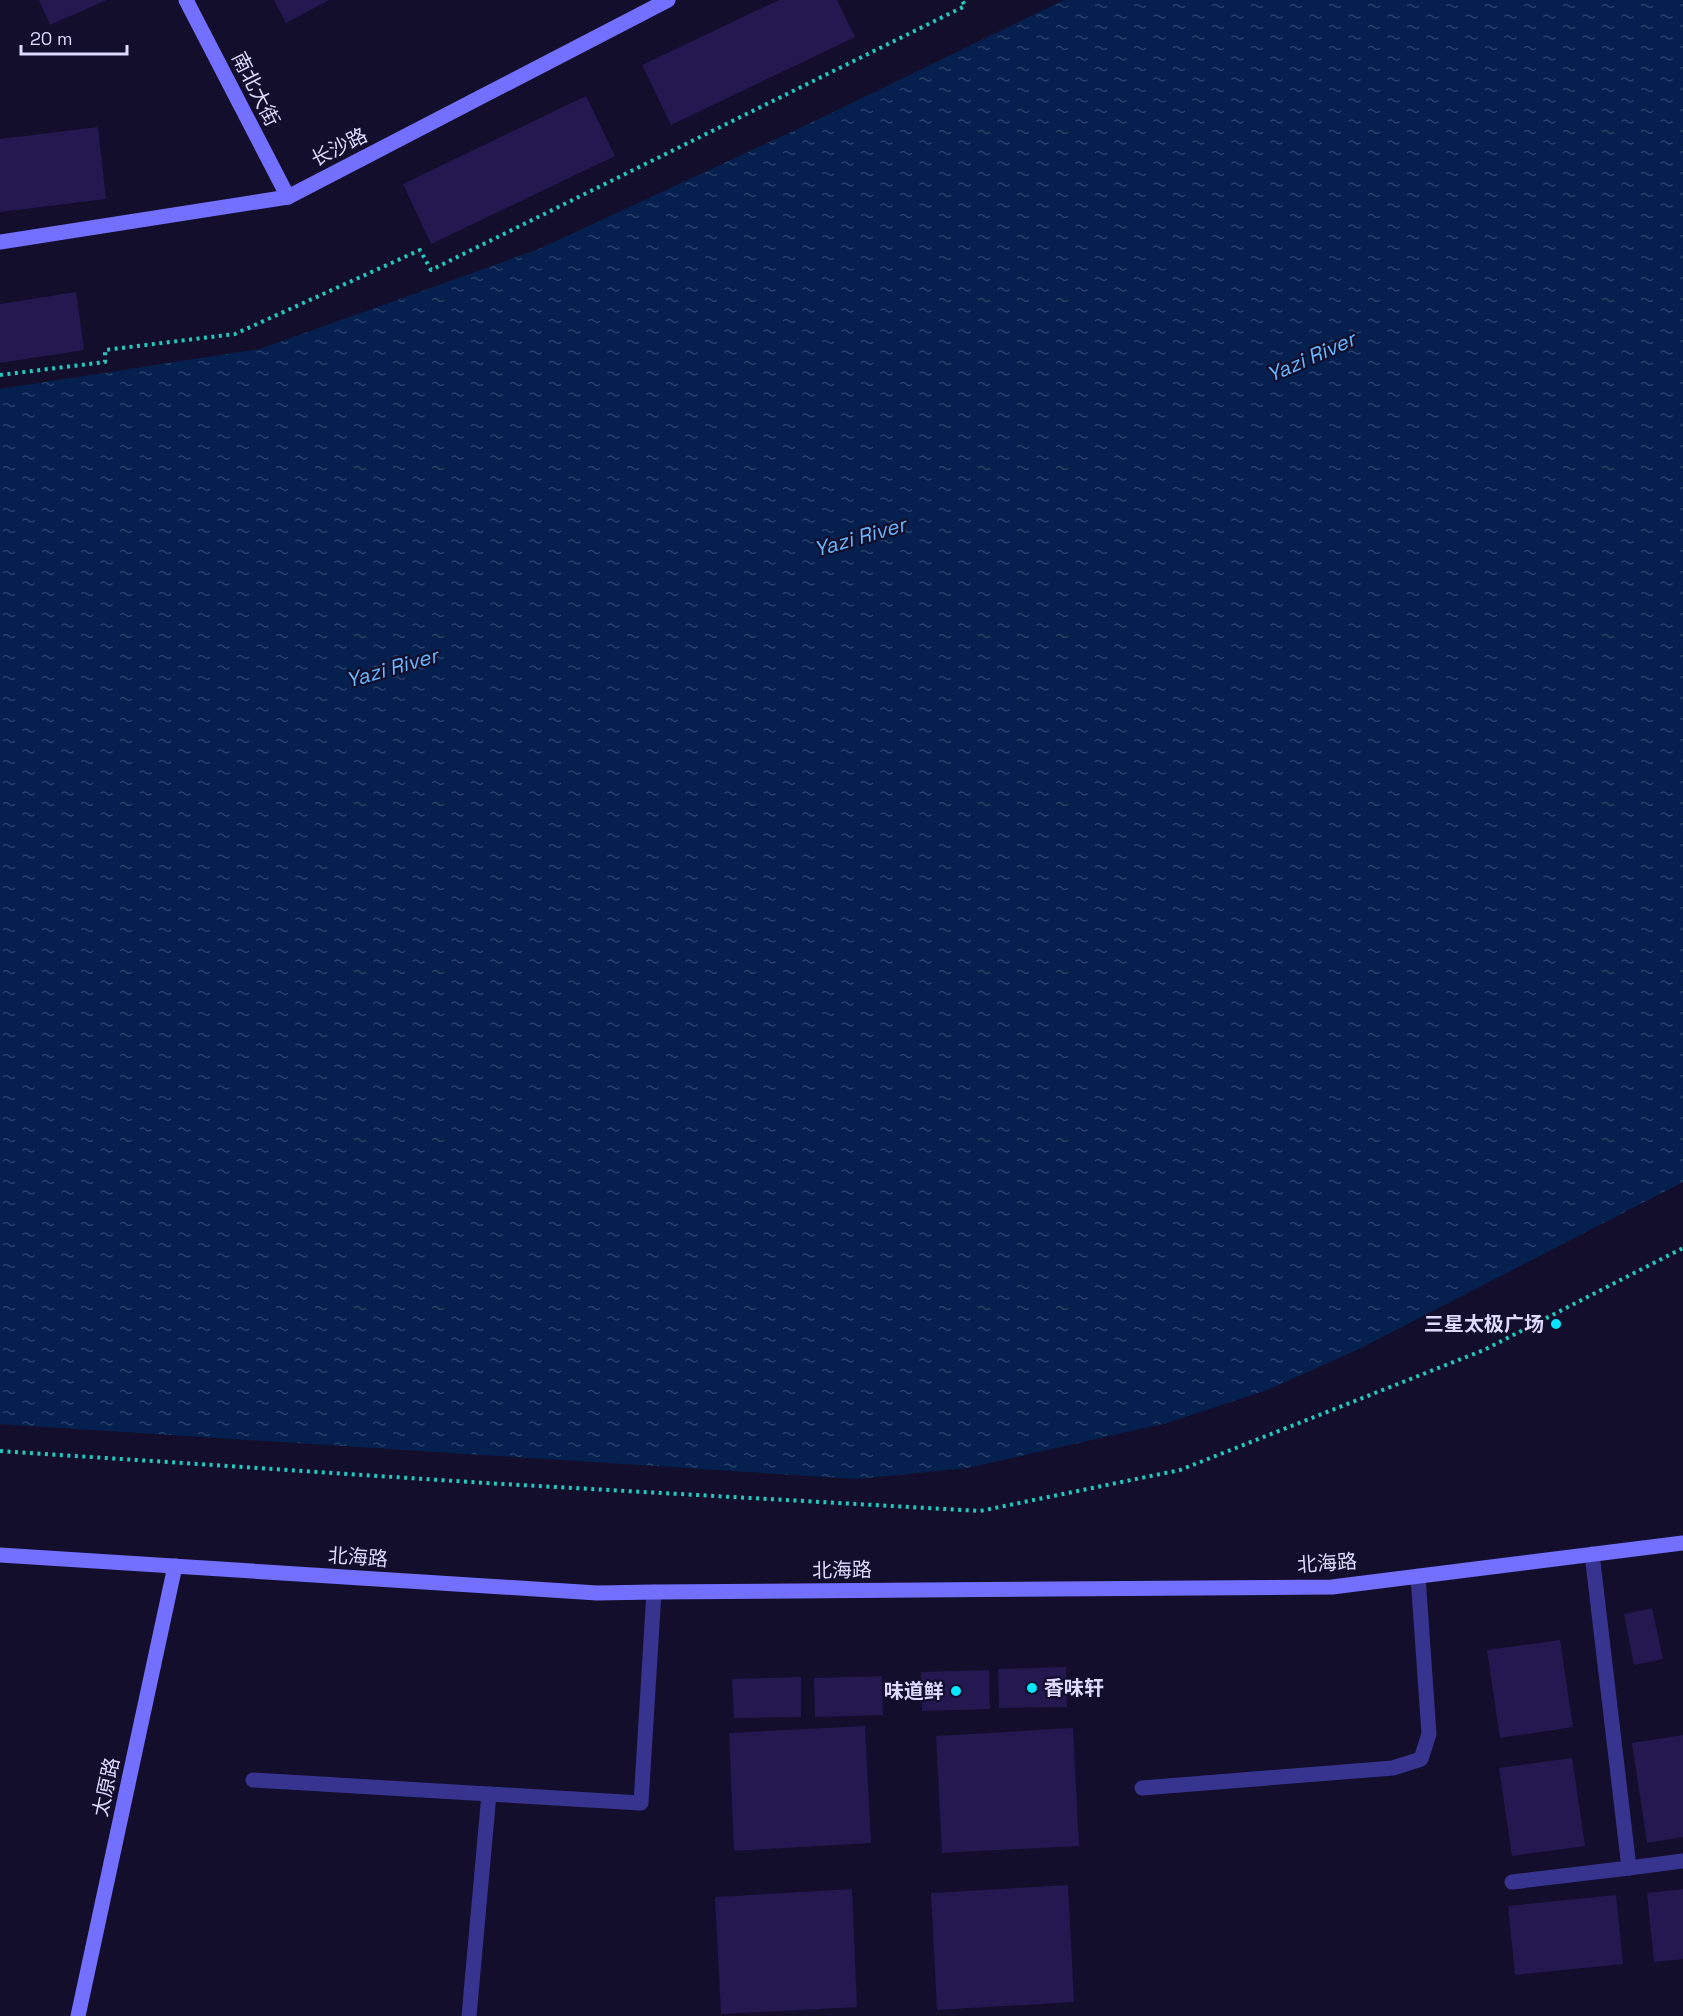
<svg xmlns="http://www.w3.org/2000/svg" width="1683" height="2016" font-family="'Space Grotesk','Noto Sans SC',sans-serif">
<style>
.water{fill:url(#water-ripples)}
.building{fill:#23184f}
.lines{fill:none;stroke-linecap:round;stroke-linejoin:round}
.path{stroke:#23c9be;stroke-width:4;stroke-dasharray:3 4.5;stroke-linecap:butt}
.lane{stroke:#37348f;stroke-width:15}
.secondary{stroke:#7370ff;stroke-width:15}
.poi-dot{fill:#05e7ff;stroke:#130e2c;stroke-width:2}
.labels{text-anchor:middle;stroke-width:4.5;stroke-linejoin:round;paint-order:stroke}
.street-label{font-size:20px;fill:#ddd9ff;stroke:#130e2c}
.poi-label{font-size:20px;font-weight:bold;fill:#ddd9ff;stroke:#130e2c;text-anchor:end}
.water-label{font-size:21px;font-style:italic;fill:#67b9ff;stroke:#130e2c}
</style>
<defs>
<pattern id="water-ripples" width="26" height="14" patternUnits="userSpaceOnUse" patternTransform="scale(1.5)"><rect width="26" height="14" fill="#05204e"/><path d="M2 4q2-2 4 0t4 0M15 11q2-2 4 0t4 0" fill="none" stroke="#294069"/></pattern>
</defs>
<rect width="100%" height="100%" fill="#130e2c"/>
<polygon class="water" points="1064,0 1683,0 1683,1182 1359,1349 1267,1390 1167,1423 967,1468 857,1479 0,1424 0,389 260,349 539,249 819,119"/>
<g class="building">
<polygon points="39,0 107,0 50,25"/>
<polygon points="274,0 329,0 286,23"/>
<polygon points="779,0 837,0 855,37 671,125 642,65"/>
<polygon points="586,96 615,156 431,244 403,184"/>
<polygon points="98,127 106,199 0,212 0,139"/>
<polygon points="76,292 84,350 0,363 0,304"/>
<polygon points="1652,1608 1663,1659 1634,1665 1624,1614"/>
<polygon points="1560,1640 1573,1727 1500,1738 1487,1650"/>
<polygon points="1066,1667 1067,1707 999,1708 998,1669"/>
<polygon points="989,1670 990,1709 922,1711 921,1672"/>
<polygon points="882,1676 883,1715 815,1717 814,1678"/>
<polygon points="801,1677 801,1717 734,1718 732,1679"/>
<polygon points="865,1726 871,1843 734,1851 729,1733"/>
<polygon points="1073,1728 1079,1846 942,1853 936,1736"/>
<polygon points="1683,1735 1683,1837 1647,1843 1632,1743"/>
<polygon points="1572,1758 1585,1846 1512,1856 1499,1768"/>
<polygon points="1068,1885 1074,2002 937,2010 931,1893"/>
<polygon points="852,1889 857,2007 721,2014 715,1897"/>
<polygon points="1683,1889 1683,1959 1654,1962 1647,1893"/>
<polygon points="1616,1895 1623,1964 1515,1975 1508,1906"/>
</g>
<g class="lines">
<g class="path">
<polyline points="0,375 105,362 105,350 235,334 420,250 431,270 965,6 962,0"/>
<polyline points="0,1451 485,1483 980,1511 1180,1470 1484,1350 1683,1248"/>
</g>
<g class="lane">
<polyline points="1592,1554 1629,1868 1683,1861"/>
<polyline points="253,1780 641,1803 654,1592"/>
<polyline points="1142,1788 1393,1768 1421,1759 1429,1734 1418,1576"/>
<polyline points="1512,1882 1629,1868"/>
<polyline points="469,2016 489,1794"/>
</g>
<g class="secondary">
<polyline points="186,0 288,197"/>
<polyline points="0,242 288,197 668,0"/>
<polyline points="0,1555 597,1593 654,1592 1332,1587 1683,1543"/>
<polyline points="78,2016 175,1566"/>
</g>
</g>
<g class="poi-dot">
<circle cx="1556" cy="1324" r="6"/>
<circle cx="1032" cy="1688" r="6"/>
<circle cx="956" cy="1691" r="6"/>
</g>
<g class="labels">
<g class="street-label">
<text transform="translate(256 89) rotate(63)" y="7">南北大街</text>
<text transform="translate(339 147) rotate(-27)" y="7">长沙路</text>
<text transform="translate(358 1557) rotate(4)" y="7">北海路</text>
<text transform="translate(1327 1563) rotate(-4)" y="7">北海路</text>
<text transform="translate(842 1570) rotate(-1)" y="7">北海路</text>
<text transform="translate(106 1787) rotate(-78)" y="7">太原路</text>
</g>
<g class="poi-label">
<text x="1544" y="1331">三星太极广场</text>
<text x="1044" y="1695" text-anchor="start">香味轩</text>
<text x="944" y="1698">味道鲜</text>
</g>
<g class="water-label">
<text transform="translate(1311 357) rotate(-24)" y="7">Yazi River</text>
<text transform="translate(860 537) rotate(-16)" y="7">Yazi River</text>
<text transform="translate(392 668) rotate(-16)" y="7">Yazi River</text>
</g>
</g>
<path d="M21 45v9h106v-9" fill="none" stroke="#ddd9ff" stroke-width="3"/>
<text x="30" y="45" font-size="18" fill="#ddd9ff" stroke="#130e2c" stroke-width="4.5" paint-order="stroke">20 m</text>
</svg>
